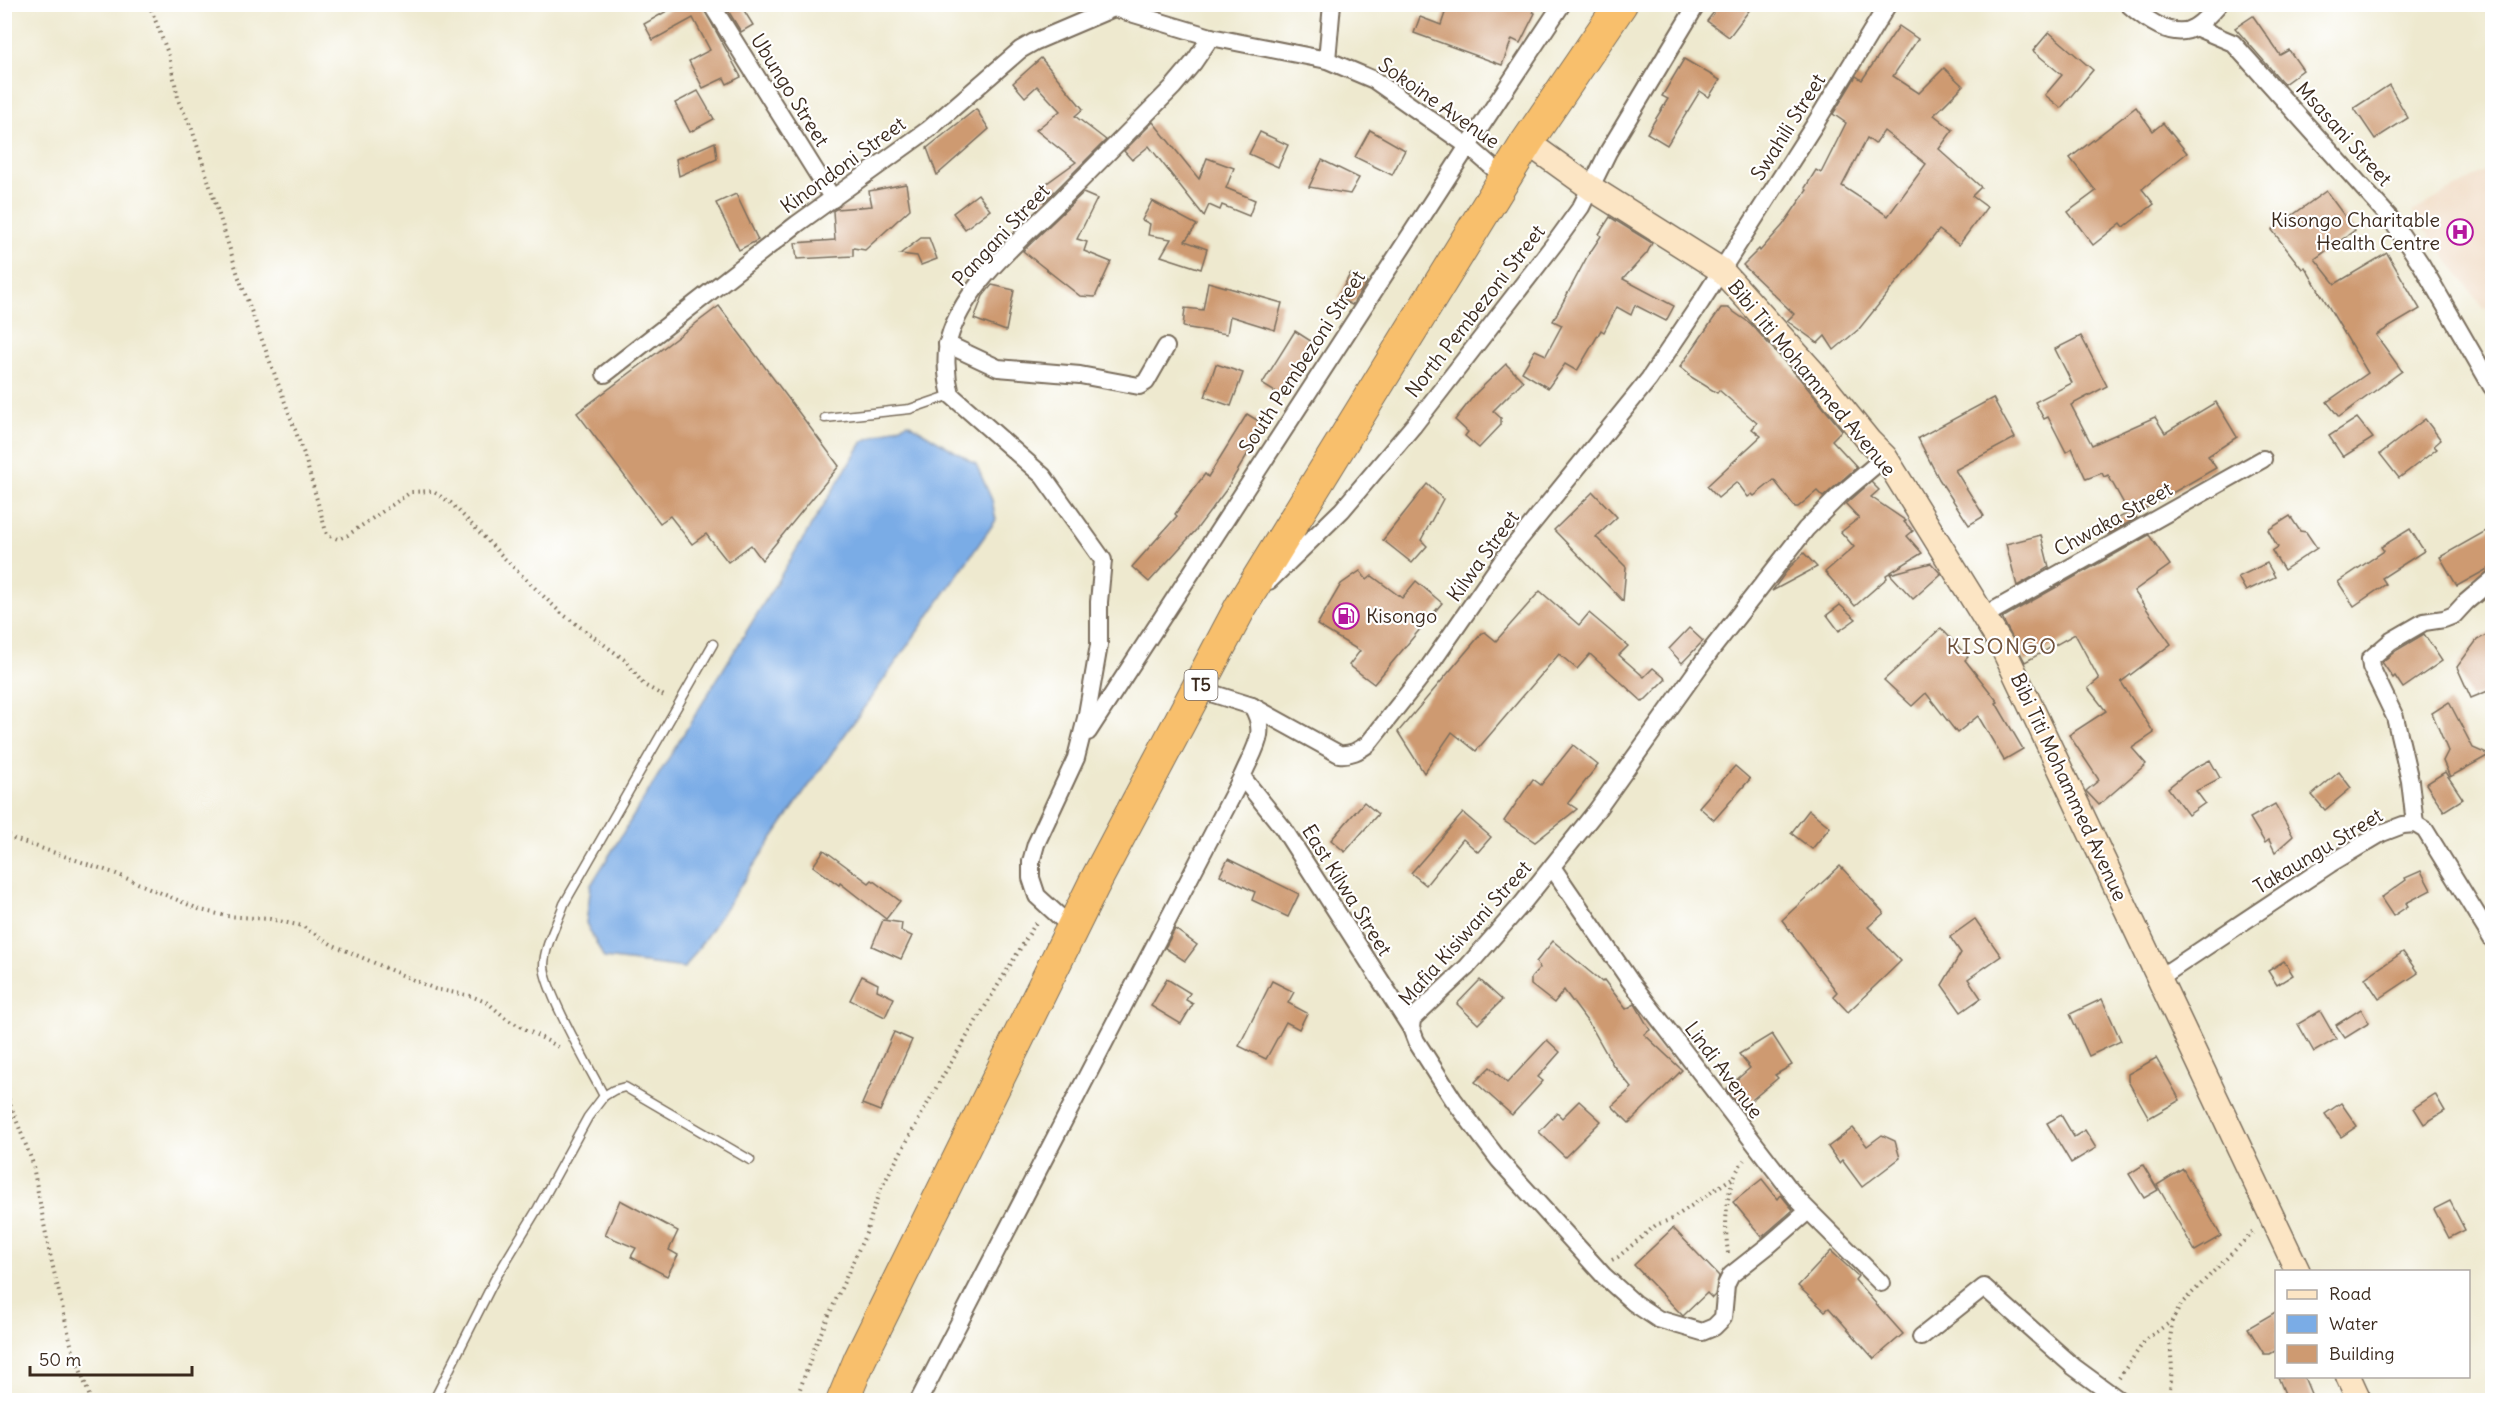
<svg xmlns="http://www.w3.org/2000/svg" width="2497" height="1405" font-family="Delius,sans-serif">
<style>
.built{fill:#eed6bb}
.water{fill:#7aace6;stroke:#5a6b82;stroke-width:1.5}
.building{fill:#ce9a71;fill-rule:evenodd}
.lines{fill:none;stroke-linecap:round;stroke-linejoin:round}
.lane-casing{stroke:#7a6d5c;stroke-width:11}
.street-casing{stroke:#7a6d5c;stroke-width:20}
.secondary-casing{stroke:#7a6d5c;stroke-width:27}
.highway-casing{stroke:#7a6d5c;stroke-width:34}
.path{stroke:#7a6d5c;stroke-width:4;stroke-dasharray:1.5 4.5;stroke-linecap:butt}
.lane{stroke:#fff;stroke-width:8}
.street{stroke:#fff;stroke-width:16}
.secondary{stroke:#fce5c4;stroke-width:24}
.highway{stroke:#f8bf6c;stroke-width:32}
.labels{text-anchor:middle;stroke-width:4.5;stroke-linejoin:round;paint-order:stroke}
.shield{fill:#fff;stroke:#766a62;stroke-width:1.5}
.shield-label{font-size:18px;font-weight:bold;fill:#3b2a1e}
.street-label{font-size:20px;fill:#3b2a1e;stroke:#fff}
.poi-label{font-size:20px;fill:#3b2a1e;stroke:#fff;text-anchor:end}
.quarter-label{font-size:22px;letter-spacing:1.5px;fill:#6e513b;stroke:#fff}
</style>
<rect width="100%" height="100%" fill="#fff"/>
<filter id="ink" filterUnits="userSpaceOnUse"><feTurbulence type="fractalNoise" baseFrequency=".0167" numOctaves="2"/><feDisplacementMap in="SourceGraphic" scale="12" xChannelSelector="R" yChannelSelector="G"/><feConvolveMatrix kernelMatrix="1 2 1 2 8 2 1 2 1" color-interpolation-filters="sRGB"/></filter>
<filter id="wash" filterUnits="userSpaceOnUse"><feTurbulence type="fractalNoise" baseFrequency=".008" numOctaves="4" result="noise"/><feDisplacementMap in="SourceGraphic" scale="24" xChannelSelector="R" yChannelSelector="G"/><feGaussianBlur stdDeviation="1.35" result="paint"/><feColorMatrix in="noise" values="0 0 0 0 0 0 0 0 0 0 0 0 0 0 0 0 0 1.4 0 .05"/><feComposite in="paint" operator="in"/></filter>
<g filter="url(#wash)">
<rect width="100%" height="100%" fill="#eee9cf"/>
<polygon class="built" points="2492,167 2492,304 2484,309 2412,212"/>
<polygon class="water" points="908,423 976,464 992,500 996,520 782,824 685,968 604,958 586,923 591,885 863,441"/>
<g id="blocks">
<g class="building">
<polygon points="679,4 701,4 741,77 727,84 724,78 703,88 689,61 710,50 693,18 653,40 644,24"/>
<polygon points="724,4 740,4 753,25 741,32"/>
<polygon points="1448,4 1536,4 1533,12 1535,13 1520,43 1512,39 1502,65 1414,33 1420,17 1441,25"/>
<polygon points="1720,4 1754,4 1729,37 1707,21"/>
<polygon points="2253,16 2280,55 2289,50 2303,70 2284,84 2235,28"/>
<path d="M1899 26 1918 39 1893 76 1919 93 1944 68 1963 86 1934 115 1953 130 1939 149 1981 187 1972 196 1987 207 1959 245 1939 230 1859 329 1834 350 1825 336 1818 343 1787 321 1794 314 1743 265 1759 249 1760 251 1783 225 1807 190 1805 188 1816 170 1821 173 1846 123 1833 114 1856 76 1862 80ZM1884 131 1926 164 1888 216 1842 186 1867 138 1875 144Z"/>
<polygon points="2049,32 2093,70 2061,108 2045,95 2062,75 2033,51"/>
<polygon points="1041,58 1083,109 1075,116 1106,140 1044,202 1036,191 1076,162 1036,130 1060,111 1037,86 1025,97 1013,83"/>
<polygon points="1684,59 1720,80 1709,97 1700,91 1667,145 1647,133 1668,99 1662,96"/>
<polygon points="2389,85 2408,118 2375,139 2354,108"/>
<polygon points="698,91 714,119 690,132 675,103"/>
<polygon points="2136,107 2153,131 2163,123 2187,153 2142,189 2154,204 2124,227 2121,223 2093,245 2068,212 2096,191 2070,158"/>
<polygon points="976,109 989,129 937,175 927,148"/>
<polygon points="1153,122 1199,179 1207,158 1234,168 1226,188 1255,200 1249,216 1222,205 1220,210 1209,205 1204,216 1149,146 1132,160 1124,151"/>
<polygon points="1370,130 1405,150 1392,175 1355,157"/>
<polygon points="1260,132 1288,145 1278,167 1249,154"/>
<polygon points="715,142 717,159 679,176 676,159"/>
<polygon points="1322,160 1359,178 1350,194 1309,187"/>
<polygon points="906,184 910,209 865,250 853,248 853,256 797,259 795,243 835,240 833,211 836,209 872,206 869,191"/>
<polygon points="2326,191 2355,230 2315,259 2335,284 2387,253 2420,309 2376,335 2402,371 2339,417 2327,402 2368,373 2305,267 2302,269 2272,230"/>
<polygon points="1083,193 1097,199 1077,239 1087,242 1084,251 1111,262 1095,297 1080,296 1023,251"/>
<polygon points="736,194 758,240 739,250 716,203"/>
<polygon points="978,194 990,210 965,229 953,213"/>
<polygon points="1152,201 1197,225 1185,241 1207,249 1201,269 1161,256 1171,239 1148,235 1150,224 1142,220"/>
<polygon points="1610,217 1652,243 1647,253 1623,279 1674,306 1666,321 1635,305 1631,315 1617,307 1604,332 1601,330 1577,371 1565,364 1548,388 1522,372 1535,350 1546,355 1562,325 1553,321 1587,257 1601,236 1599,234"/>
<polygon points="921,238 929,238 937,259 921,265 917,256 900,254"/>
<polygon points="1350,274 1367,282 1352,305 1338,298"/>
<polygon points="1208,282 1282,303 1275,330 1230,316 1227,334 1183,327 1185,308 1203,310"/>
<polygon points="992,285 1014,290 1006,331 974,319 983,296"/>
<polygon points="719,306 839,466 762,560 751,545 728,562 706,534 692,544 670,516 660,523 577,413"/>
<polygon points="1721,308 1728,308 1751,324 1800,379 1842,430 1832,440 1857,467 1823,497 1817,491 1798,507 1795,507 1774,480 1754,496 1752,494 1748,497 1737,482 1718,498 1707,486 1761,436 1752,429 1757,423 1719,390 1717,393 1688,375 1689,374 1680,367"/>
<polygon points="1295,331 1317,345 1285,398 1262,384"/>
<polygon points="2081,336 2107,386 2071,405 2092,445 2155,417 2165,433 2216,402 2237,437 2208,456 2216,468 2134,515 2137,518 2108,534 2104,525 2129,513 2108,475 2104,477 2102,473 2086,479 2072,448 2066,452 2048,417 2044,419 2035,402 2072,383 2055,349"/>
<polygon points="1216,364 1243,373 1231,406 1205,397"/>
<polygon points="1506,364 1523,381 1493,411 1501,418 1501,425 1479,448 1465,436 1468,432 1455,420 1476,393"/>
<polygon points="1993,398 2015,438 1955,470 1984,516 1969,525 1939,479 1918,438"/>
<polygon points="1247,414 1265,425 1226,490 1196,530 1149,582 1132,567 1177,516 1175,514 1205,474 1208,477"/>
<polygon points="2357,418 2373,438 2343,457 2329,436"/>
<polygon points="2425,419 2441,440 2434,446 2437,449 2399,478 2380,454"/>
<polygon points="1871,482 1879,490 1871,497 1906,521 1904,522 1913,531 1907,536 1922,553 1886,575 1887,578 1855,606 1825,572 1854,547 1841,532 1859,518 1846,504"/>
<polygon points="1427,484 1443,499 1421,540 1427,546 1412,563 1383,540"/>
<polygon points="1593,492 1617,517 1596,537 1626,567 1623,601 1554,530"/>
<polygon points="2290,516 2300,531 2306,532 2317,548 2284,570 2272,551 2278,547 2268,530"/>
<polygon points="2493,527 2493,566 2457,586 2440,557"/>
<polygon points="2410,529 2424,551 2382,578 2386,584 2354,606 2338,582 2384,551 2381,547"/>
<polygon points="2041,535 2049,567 2017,586 2006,544"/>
<polygon points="2149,535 2170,565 2134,591 2171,644 2121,682 2154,733 2132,748 2146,764 2099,805 2086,791 2099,780 2069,735 2106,711 2088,688 2099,679 2075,634 2025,662 2002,618"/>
<polygon points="1804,553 1817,567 1772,591 1789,568"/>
<polygon points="1931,563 1941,574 1913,599 1890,574"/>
<polygon points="2267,563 2275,577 2246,591 2238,577"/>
<polygon points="1360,571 1367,580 1372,576 1402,598 1416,581 1442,603 1374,684 1349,665 1360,651 1317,625 1341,584"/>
<polygon points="1540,591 1579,625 1589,613 1628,646 1619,655 1644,677 1653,668 1666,679 1643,702 1590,654 1577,669 1559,654 1476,751 1452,732 1424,773 1398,732 1482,633 1485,632 1496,641"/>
<polygon points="1840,605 1856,619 1839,631 1827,615"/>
<polygon points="1689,628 1703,641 1682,663 1669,649"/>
<polygon points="1941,628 1968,657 1965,660 1998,702 1996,703 2023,749 2004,760 1978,716 1957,733 1926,693 1912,706 1884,680"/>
<polygon points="2493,631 2493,689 2471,698 2457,667 2477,640"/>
<polygon points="2424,634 2442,661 2403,688 2395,676 2393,678 2382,662 2397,650"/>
<polygon points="2449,702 2473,748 2489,755 2450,777 2443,761 2448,751 2432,713"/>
<polygon points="1573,745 1598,765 1568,803 1577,809 1535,842 1504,821 1533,779 1541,785"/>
<polygon points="2210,760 2220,778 2196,791 2205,803 2188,815 2168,788 2189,771"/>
<polygon points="1735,766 1750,779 1714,820 1699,807"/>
<polygon points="2339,772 2351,788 2325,810 2312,795"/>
<polygon points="2445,772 2463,799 2444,811 2426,784"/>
<polygon points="1364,802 1378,814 1345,852 1331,840"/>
<polygon points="2275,804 2293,836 2275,852 2269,840 2265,843 2250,818"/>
<polygon points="1809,810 1830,827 1812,849 1791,833"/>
<polygon points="1463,813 1491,837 1478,852 1463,839 1426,885 1411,873"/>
<polygon points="824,850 869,883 872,880 900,901 886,919 840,883 839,885 813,866"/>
<polygon points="1228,859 1299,894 1288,917 1252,900 1255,892 1220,875"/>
<polygon points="1840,866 1884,913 1868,927 1901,961 1848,1012 1833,996 1837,992 1782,920"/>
<polygon points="2421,871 2431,890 2406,903 2408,906 2393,916 2381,898 2406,880 2405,878"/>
<polygon points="1975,919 2001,956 1968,979 1981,998 1961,1012 1942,985 1961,953 1950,937"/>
<polygon points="883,920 902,923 901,931 912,936 901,959 872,946"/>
<polygon points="1175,929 1197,945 1185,961 1165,948"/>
<polygon points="1553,941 1602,982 1604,980 1626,1009 1635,1004 1650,1030 1644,1034 1682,1070 1629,1123 1612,1106 1632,1088 1613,1065 1592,1028 1564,990 1554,1003 1531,985 1531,978 1540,968 1536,962"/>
<polygon points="2403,952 2418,973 2379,999 2365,978"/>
<polygon points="2284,961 2293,975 2277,985 2268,971"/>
<polygon points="862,976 878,984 877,990 894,998 885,1017 850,1000"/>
<polygon points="1167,979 1190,993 1186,1000 1193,1004 1181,1024 1151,1006"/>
<polygon points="1480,980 1502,1000 1478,1024 1457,1004"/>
<polygon points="1272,981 1294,992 1288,1003 1307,1013 1299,1029 1286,1022 1266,1059 1239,1046"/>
<polygon points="2102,999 2121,1041 2089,1056 2070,1014"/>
<polygon points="2361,1009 2369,1023 2345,1038 2336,1025"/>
<polygon points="2320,1011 2336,1039 2314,1052 2298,1024"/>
<polygon points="894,1032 912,1040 880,1111 862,1104"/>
<polygon points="1772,1034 1792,1065 1775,1075 1778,1078 1741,1109 1726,1089 1750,1068 1739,1054"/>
<polygon points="1547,1040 1560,1052 1538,1077 1543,1081 1512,1115 1475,1082 1490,1067 1507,1083"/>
<polygon points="2156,1058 2180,1100 2149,1118 2128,1081 2128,1074"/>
<polygon points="2435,1094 2445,1111 2424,1124 2414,1108"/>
<polygon points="1579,1101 1601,1121 1565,1157 1539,1132 1557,1113 1562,1118"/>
<polygon points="2341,1103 2357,1126 2341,1137 2325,1114"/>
<polygon points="2061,1115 2074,1137 2085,1130 2096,1148 2071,1163 2047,1123"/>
<polygon points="1853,1128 1867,1146 1882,1135 1895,1141 1900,1158 1862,1187 1842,1160 1839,1163 1828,1147"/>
<polygon points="2143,1165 2158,1190 2144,1198 2129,1174"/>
<polygon points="2183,1169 2221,1236 2195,1251 2157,1185"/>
<polygon points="1762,1179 1778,1199 1781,1195 1793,1210 1762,1237 1733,1202"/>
<polygon points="620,1200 678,1231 669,1250 678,1255 667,1276 631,1257 636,1248 605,1235"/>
<polygon points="2450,1201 2465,1230 2449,1238 2434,1209"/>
<polygon points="1673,1228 1719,1276 1715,1295 1712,1298 1707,1293 1683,1316 1634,1265"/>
<polygon points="1831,1251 1858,1276 1855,1280 1903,1334 1874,1359 1829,1308 1825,1311 1798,1286"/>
<polygon points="2277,1311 2277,1350 2270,1354 2264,1354 2248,1328"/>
<polygon points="2278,1377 2304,1377 2314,1401 2288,1401"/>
</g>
</g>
</g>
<g filter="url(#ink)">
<use href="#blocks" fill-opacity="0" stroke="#7a6d5c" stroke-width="1.5"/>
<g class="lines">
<g class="lane-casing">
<g id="lane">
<polyline points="825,418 910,409 951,395"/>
<path d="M604 1096C590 1069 545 991 544 966 544 946 558 922 564 904L713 644"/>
<polyline points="434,1400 495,1279 538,1208 588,1117 604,1096 614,1090 625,1087 750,1160"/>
</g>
</g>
<g class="street-casing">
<g id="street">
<polyline points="711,4 833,199"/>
<path d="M2128 4C2144 18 2173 41 2195 27 2204 21 2212 12 2219 4"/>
<polyline points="1104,5 1211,37 1327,60 1374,80 1468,146 1506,179"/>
<polyline points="2195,27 2233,43 2390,218 2421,264 2492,387"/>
<polyline points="1327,60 1332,4"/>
<polyline points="947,344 998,368 1080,375 1139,386 1146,382 1166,347"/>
<polyline points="605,374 797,224 929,129 1020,50 1034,42 1114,8"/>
<polyline points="1269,581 1342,510 1414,425 1555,243 1581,207 1608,152 1697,4"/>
<polyline points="1984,616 2263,459"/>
<path d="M1198 689 1252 706 1339 754C1351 755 1358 751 1368 744L1428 668 1505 557 1649 379 1701 302 1815 124 1888 4"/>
<polyline points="1088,732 1468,146 1562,4"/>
<polyline points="1242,777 1283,828 1411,1028"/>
<polyline points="2415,824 2410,781 2395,717 2371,667 2370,659 2391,641 2424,622 2444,619 2454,615 2466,602 2492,580"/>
<polyline points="1552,867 1630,981 1798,1200 1881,1283"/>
<path d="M1072 928 1037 896 1031 878V862L1036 844 1076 758 1087 714 1099 645V602L1103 560 1043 476 951 395C946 376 944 351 951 332 970 279 1022 239 1061 200 1098 163 1135 125 1173 87L1194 62 1211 37"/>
<polyline points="2159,978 2330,864 2382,833 2403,825 2415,824 2425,830 2492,939"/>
<polyline points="1808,1211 1769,1245 1731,1275 1726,1285 1723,1318 1714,1327 1702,1332 1658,1319 1634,1303 1604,1276 1499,1160 1453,1099 1416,1041 1411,1028 1412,1019 1467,967 1522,904 1597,810 1712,649 1806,529 1840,495 1885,457"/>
<polyline points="1921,1337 1984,1287 2074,1367 2119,1400"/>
<path d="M919 1400 1242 777C1253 750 1269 734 1252 706"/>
</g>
</g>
<g class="secondary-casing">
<g id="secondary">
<polyline points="1527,142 1591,188 1721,270 1813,372 1869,441 1885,457 2002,646 2298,1272"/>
<polyline points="2348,1376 2359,1400"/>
</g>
</g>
<g class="highway-casing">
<polyline id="highway" points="843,1400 860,1359 1094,884 1240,608 1527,142 1621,4"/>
</g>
<g class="path">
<polyline points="149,4 169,56 179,102 192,129 238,275 304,454 327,535 338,539 348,535 411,492 432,491 451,503 512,566 561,613 625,660 644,685 666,697"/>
<polyline points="4,831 14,839 114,873 201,910 226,916 270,919 302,926 331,944 402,975 435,989 471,996 488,1003 508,1020 561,1048"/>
<polyline points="4,1088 32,1161 49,1250 71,1344 91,1400"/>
<path d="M1728 1253C1724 1223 1725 1184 1744 1160"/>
<polyline points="1612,1260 1618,1257 1656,1225 1672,1219 1732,1178"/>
<polyline points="2119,1378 2146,1339 2172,1321 2182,1303 2255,1230"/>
<polyline points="796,1400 816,1344 866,1233 879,1192 941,1079 1037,921"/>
<polyline points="2169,1400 2172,1368 2170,1342 2172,1321"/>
</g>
<use href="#lane" class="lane"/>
<use href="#street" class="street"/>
<use href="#secondary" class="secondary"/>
<use href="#highway" class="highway"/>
</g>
</g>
<defs>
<g id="hospital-ring" transform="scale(1.35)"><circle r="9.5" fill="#fff" stroke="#b5179e" stroke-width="1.5"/><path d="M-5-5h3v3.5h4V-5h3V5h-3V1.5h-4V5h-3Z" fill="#b5179e"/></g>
<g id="fuel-ring" transform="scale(1.35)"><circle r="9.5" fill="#fff" stroke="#b5179e" stroke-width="1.5"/><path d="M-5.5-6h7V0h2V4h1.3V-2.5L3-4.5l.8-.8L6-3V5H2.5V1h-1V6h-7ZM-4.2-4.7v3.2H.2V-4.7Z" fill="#b5179e"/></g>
</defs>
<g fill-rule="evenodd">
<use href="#hospital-ring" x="2460" y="232"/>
<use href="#fuel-ring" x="1346" y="616"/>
</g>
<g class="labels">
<rect class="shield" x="1184.5" y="670" width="33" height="30" rx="4.5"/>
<g class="shield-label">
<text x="1201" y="691">T5</text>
</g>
<g class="street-label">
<text transform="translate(790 90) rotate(58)" y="7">Ubungo Street</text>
<text transform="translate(1439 103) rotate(35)" y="7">Sokoine Avenue</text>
<text transform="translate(1788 127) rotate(-58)" y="7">Swahili Street</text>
<text transform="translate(2344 134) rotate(48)" y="7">Msasani Street</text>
<text transform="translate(843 165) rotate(-36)" y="7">Kinondoni Street</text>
<text transform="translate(1001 235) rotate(-47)" y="7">Pangani Street</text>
<text transform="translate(1475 311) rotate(-52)" y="7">North Pembezoni Street</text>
<text transform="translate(1302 362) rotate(-57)" y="7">South Pembezoni Street</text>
<text transform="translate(1812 378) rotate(50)" y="7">Bibi Titi Mohammed Avenue</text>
<text transform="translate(2113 519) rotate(-29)" y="7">Chwaka Street</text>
<text transform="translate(1483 556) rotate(-54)" y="7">Kilwa Street</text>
<text transform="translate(2069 787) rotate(65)" y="7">Bibi Titi Mohammed Avenue</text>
<text transform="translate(2318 851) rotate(-31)" y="7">Takaungu Street</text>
<text transform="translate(1347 890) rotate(58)" y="7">East Kilwa Street</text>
<text transform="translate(1465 933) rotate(-48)" y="7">Mafia Kisiwani Street</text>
<text transform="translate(1724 1070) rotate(53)" y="7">Lindi Avenue</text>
</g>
<g class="poi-label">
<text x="2440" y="227">Kisongo Charitable<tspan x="2440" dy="23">Health Centre</tspan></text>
<text x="1366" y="623" text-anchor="start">Kisongo</text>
</g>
<g class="quarter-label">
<text x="2002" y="654">KISONGO</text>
</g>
</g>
<rect width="2497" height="1405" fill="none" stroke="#fff" stroke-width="24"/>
<rect x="2275" y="1270" width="195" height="108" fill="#ffffff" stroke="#b1aaa5" stroke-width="1.5"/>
<rect x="2287" y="1290" width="30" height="9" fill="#fce5c4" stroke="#b1aaa5" stroke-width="1.5"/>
<text x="2329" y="1300" font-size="18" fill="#3b2a1e">Road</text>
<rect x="2287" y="1315" width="30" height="18" fill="#7aace6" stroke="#b1aaa5" stroke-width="1.5"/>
<text x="2329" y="1330" font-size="18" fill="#3b2a1e">Water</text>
<rect x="2287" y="1345" width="30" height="18" fill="#ce9a71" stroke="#b1aaa5" stroke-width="1.5"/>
<text x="2329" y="1360" font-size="18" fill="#3b2a1e">Building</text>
<path d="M30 1366v9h162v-9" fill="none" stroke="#3b2a1e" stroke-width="3"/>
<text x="39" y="1366" font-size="18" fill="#3b2a1e" stroke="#ffffff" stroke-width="4.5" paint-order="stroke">50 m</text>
</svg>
